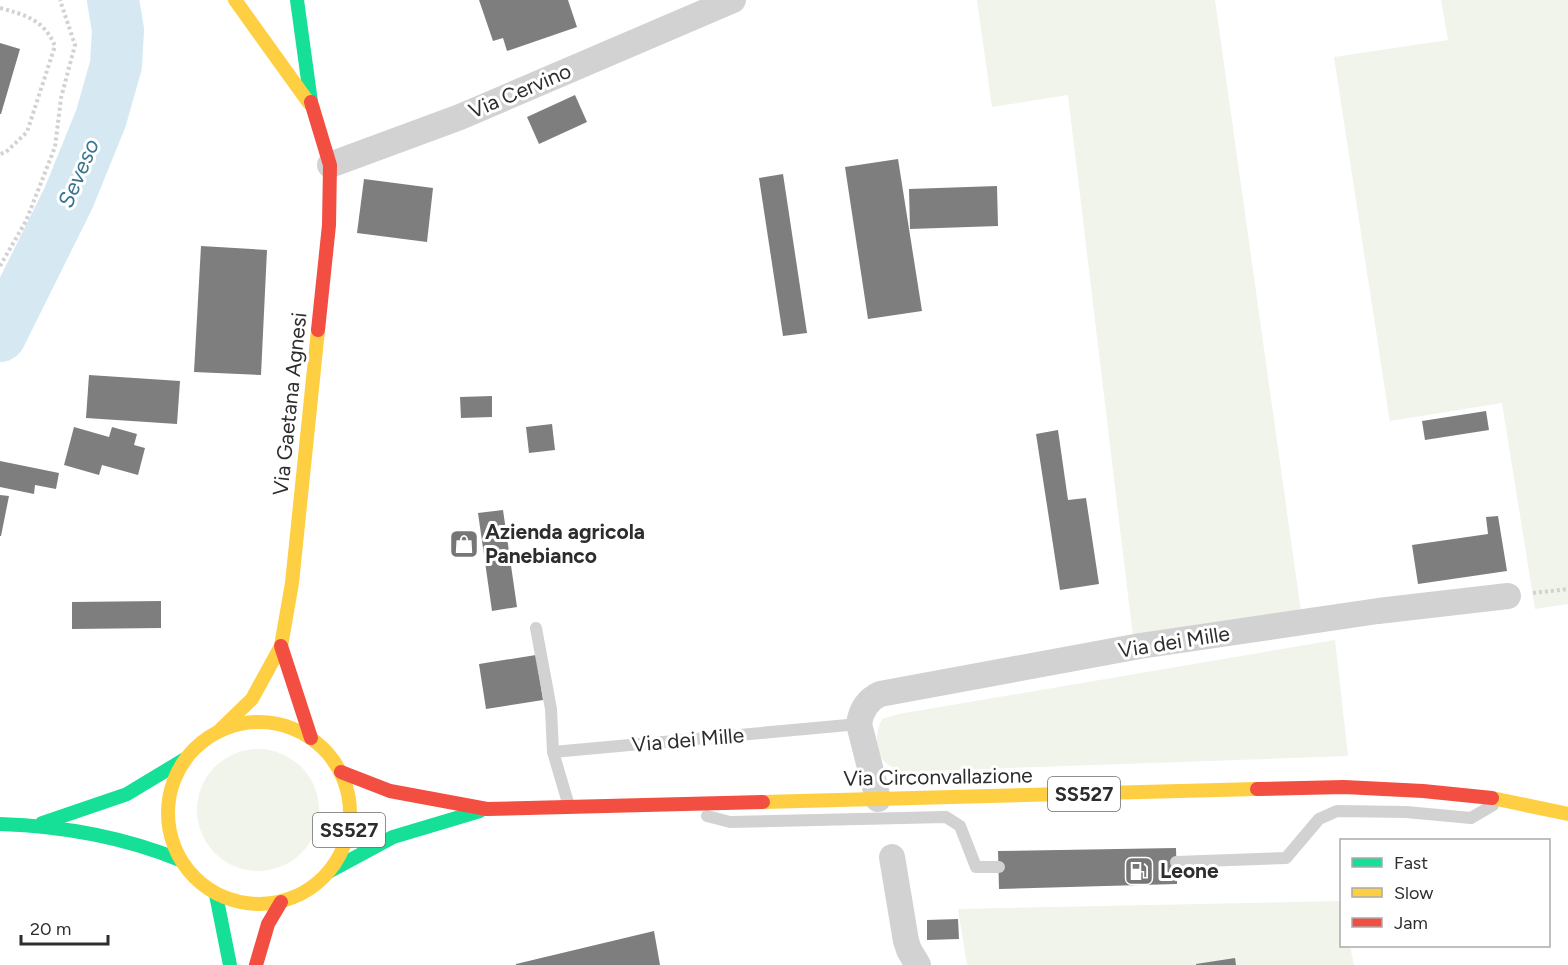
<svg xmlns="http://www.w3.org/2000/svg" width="1568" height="965" font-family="Figtree,sans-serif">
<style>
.green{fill:#f0f4ea}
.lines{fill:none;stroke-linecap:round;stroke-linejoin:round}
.river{stroke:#d6e9f2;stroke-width:52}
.building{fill:#7e7e7e}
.path{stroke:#d2d2d2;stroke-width:4;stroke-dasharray:3 3;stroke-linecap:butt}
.lane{stroke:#d2d2d2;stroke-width:12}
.street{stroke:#d2d2d2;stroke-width:26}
.fast{stroke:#16e098;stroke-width:14}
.slow{stroke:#ffcf43;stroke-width:14}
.jam{stroke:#f24e42;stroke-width:14}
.labels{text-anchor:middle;stroke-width:6;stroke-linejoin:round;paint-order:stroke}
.shield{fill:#fff;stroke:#6c6c6c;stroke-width:1.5}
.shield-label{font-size:20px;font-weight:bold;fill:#2d2d2d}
.street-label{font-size:21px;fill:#2d2d2d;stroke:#fff}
.poi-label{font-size:21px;font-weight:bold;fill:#2d2d2d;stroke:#fff;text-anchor:start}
.water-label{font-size:22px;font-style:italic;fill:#397490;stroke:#fff}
</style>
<rect width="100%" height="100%" fill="#fff"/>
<g class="green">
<polygon points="977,0 1215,0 1301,612 1133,637 1068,95 992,107"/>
<polygon points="1441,0 1568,0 1568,604 1535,609 1502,403 1390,421 1391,429 1334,57 1448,40"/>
<path d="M1335 640 1348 756 900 772C895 769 887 765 884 761 874 749 876 731 882 719L899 714Z"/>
<circle cx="258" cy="810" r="61"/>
<polygon points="1340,901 1342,946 1350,946 1354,965 967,965 958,909"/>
</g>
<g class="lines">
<polyline class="river" points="0,336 69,197 101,118 116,65 118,30 113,0"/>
</g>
<g class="building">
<polygon points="479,0 568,0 577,27 507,51 503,38 493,41"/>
<polygon points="0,43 20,49 1,114 0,114"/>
<polygon points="575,95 587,122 539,144 527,117"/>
<polygon points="898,159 922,311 868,319 845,167"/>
<polygon points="783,174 807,333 783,336 759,178"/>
<polygon points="364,179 433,188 427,242 357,233"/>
<polygon points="997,186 998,226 910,229 909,189"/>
<polygon points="201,246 267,250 261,375 194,372"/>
<polygon points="89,375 180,381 177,424 86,418"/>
<polygon points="492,396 492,417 461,418 460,397"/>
<polygon points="1486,411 1489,430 1425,440 1422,421"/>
<polygon points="552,424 555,450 529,453 526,427"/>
<polygon points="74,427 109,437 112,427 137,434 134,445 145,448 138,475 102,465 99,475 64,465"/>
<polygon points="1058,430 1068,500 1086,498 1099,584 1060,590 1036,434"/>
<polygon points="0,461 59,473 56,489 35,485 34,494 0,487"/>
<polygon points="0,495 9,496 1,536 0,536"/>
<polygon points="503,510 517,607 492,611 478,513"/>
<polygon points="1498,516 1507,571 1418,584 1412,545 1488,534 1486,517"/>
<polygon points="161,601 161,628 72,629 72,602"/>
<polygon points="536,655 543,700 486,709 479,664"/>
<polygon points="1176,848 1177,884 999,889 998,851"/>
<polygon points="958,919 959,939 927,940 927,920"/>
<polygon points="654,931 660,965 516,965 516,964"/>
<polygon points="1235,958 1236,965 1196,965 1196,964"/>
</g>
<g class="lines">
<g class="path">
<path d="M0 8C26 15 44 20 55 46L27 132 6 152 0 154"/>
<polyline points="0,266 26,221 55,147 61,98 75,45 60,0"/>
<polyline points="1533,593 1568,589"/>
</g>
<g class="lane">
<polyline points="536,628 551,709 553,752 569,806"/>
<polyline points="553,752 859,724"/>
<polyline points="707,816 730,822 946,817 960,826 976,867 999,867"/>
<polyline points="1176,862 1286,858 1319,819 1337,811 1406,812 1471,818 1493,805"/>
</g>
<g class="street">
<polyline points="330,165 460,117 733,0"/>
<path d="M878 799 859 724C861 710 867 700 880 694L1140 646 1378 611 1508 596"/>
<polyline points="892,857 906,941 909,950 918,965"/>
</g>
<g class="fast">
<polyline points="297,0 311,102"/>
<polyline points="42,823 127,794 185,759"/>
<path d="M0 824C63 826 121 836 180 860"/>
<polyline points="330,871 393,837 480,811"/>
<polyline points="216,895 230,965"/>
</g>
<g class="slow">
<polyline points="235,0 309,103"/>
<circle cx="259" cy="813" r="91"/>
<polyline points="220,730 252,699 281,646 292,583 318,330"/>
<polyline points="1492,798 1568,814"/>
<polyline points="763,802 1257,789"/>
</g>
<g class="jam">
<polyline points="311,102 330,165 329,225 318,330"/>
<polyline points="281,646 311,738"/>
<polyline points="341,772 390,791 487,809 763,802"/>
<polyline points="1257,789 1344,787 1423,791 1492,798"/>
<polyline points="256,965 268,924 281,902"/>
</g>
</g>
<defs>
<g id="shop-square" transform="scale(1.5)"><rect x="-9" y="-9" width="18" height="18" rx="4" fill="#767676" stroke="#fff"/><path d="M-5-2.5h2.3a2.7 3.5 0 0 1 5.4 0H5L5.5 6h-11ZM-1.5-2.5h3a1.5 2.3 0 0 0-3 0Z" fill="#fff"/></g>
<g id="fuel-square" transform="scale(1.5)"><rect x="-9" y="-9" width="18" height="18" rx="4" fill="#767676" stroke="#fff"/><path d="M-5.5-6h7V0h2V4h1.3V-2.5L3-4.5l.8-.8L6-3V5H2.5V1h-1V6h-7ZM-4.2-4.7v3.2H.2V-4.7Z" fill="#fff"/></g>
</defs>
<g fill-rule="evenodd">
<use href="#shop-square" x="464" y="544"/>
<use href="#fuel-square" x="1139" y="871"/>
</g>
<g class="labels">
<g class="shield">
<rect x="1048" y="777" width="72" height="34" rx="4.5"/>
<rect x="313" y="813" width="72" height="34" rx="4.5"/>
</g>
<g class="shield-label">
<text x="1084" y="801">SS527</text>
<text x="349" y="837">SS527</text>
</g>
<g class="street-label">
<text transform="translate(520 91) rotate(-23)" y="7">Via Cervino</text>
<text transform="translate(290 404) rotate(-84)" y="7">Via Gaetana Agnesi</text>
<text transform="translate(1174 642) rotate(-9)" y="7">Via dei Mille</text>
<text transform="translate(688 740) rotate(-5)" y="7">Via dei Mille</text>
<text transform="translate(938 777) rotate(-1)" y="7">Via Circonvallazione</text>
</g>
<g class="poi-label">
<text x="485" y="539">Azienda agricola<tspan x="485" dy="24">Panebianco</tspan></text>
<text x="1160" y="878">Leone</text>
</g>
<g class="water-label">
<text transform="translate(78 173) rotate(-67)" y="8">Seveso</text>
</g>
</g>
<rect x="1340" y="839" width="210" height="108" fill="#ffffff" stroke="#ababab" stroke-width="1.5"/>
<rect x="1352" y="858" width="30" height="9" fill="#16e098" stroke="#ababab" stroke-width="1.5"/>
<text x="1394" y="869" font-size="18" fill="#2d2d2d">Fast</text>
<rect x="1352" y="888" width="30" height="9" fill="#ffcf43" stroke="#ababab" stroke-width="1.5"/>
<text x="1394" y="899" font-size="18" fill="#2d2d2d">Slow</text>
<rect x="1352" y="918" width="30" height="9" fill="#f24e42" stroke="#ababab" stroke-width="1.5"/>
<text x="1394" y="929" font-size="18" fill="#2d2d2d">Jam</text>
<path d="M21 935v9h87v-9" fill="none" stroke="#2d2d2d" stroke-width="3"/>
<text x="30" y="935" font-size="18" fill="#2d2d2d" stroke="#ffffff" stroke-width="4.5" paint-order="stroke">20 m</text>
</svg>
